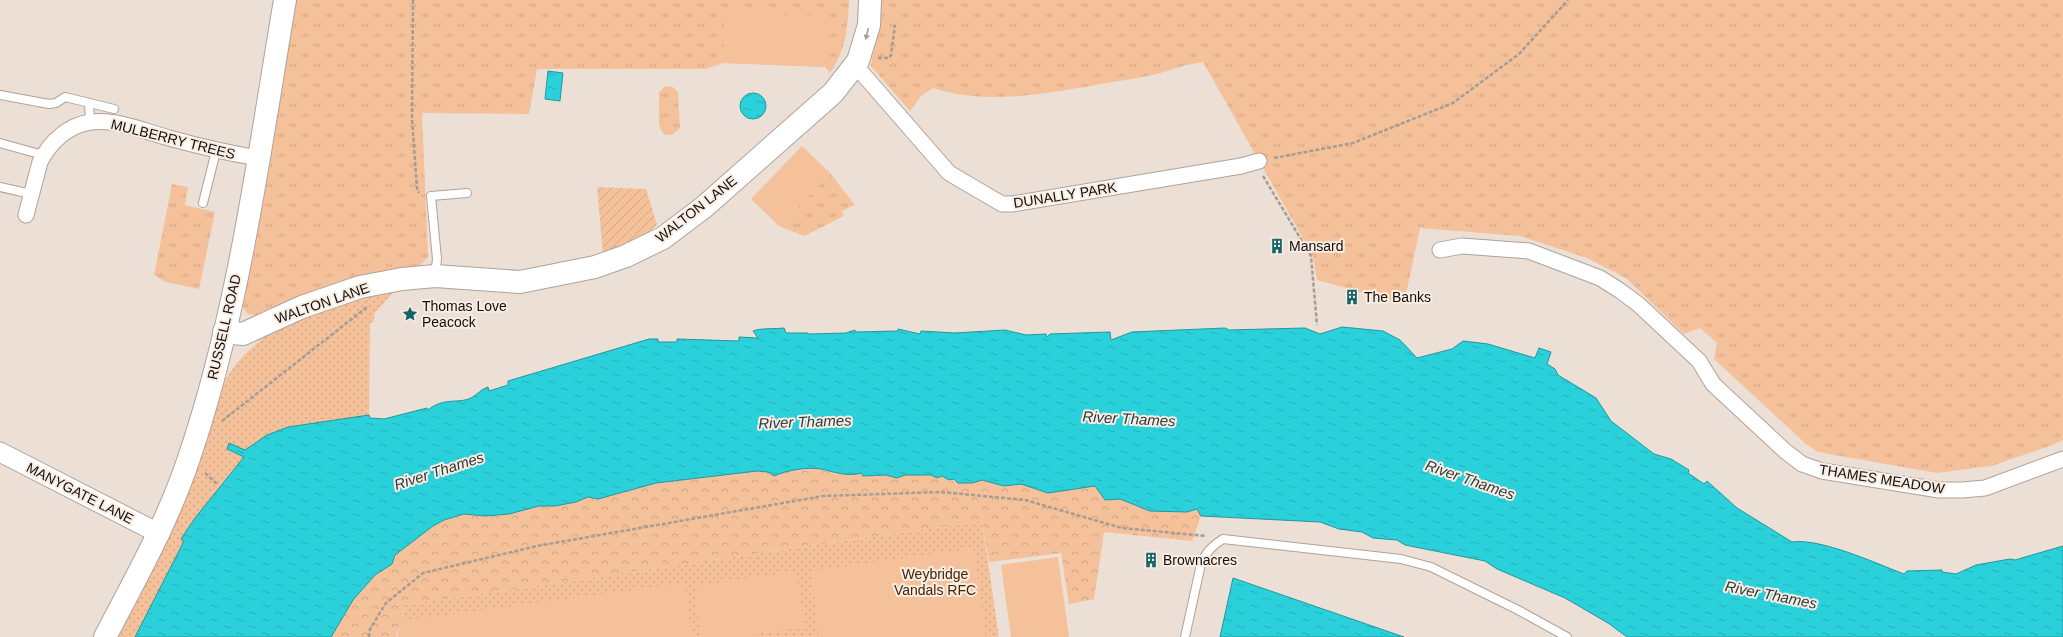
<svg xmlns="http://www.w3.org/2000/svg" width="2063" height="637" font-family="Helvetica,sans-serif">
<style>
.grass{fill:url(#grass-tufts)}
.forest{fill:url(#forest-crowns)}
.park{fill:url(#park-dots)}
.garden{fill:url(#garden-furrows)}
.pitch{fill:#f5c19a}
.water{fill:url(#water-ripples);stroke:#24969c}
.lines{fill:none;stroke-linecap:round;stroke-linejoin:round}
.service-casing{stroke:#aea299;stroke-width:10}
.minor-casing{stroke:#aea299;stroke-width:17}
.tertiary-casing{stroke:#aea299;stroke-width:21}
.secondary-casing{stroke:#aea299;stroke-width:24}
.path{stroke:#a59c95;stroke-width:2.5;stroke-dasharray:4 2;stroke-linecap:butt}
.service{stroke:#fff;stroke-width:8}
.minor{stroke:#fff;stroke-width:15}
.tertiary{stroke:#fff;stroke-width:19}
.secondary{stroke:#fff;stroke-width:22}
.oneway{fill:#a09f9d}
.labels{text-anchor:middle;stroke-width:4;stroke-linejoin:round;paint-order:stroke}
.street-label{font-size:14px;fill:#120e0b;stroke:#f9ece3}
.poi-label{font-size:14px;fill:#120e0b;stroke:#f9ece3;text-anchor:start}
.park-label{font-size:14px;fill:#442407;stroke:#f9ece3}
.water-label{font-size:15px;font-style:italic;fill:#243d3e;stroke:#f9ece3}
</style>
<defs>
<pattern id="grass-tufts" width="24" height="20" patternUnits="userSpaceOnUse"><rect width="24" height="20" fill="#f5c19a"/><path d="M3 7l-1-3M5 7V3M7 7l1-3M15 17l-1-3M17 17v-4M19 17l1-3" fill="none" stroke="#d1a583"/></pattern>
<pattern id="forest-crowns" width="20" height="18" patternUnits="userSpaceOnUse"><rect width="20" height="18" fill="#f5c19a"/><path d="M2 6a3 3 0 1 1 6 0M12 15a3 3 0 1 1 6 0" fill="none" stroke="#d1a583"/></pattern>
<pattern id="park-dots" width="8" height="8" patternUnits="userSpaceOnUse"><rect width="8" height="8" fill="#f5c19a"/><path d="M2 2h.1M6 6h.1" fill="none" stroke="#d1a583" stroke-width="1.8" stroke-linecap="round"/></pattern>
<pattern id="garden-furrows" width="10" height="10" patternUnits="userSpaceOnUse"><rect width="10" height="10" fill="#f5c19a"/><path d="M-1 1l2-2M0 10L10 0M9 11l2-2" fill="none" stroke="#d1a583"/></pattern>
<pattern id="water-ripples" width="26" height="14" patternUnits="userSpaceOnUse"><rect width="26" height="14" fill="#2bd1da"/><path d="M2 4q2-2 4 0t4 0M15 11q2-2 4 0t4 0" fill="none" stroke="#25b2ba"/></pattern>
</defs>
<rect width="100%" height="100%" fill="#ebdfd6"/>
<g class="grass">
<path d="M294 0H849C848 26 846 51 830 73L825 67 724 63 705 69H537L529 114 422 113 428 257 414 271 260 316 248 314 241 305Z"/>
<path d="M881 0H2063V440L2050 446 1991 466 1937 473 1818 452 1805 443 1714 359 1717 343 1700 328 1684 334 1626 278 1587 258 1520 236 1420 228 1404 304 1317 280 1313 256 1203 62C1185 64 1173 70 1156 74 1137 79 1116 81 1096 85 1043 94 986 105 933 88L921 96 910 111 871 66Z"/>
<polygon points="666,86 673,87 678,93 680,128 672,135 663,134 659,125 659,92"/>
<polygon points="830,173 855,205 842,211 844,216 804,236 779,226"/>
<polygon points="172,184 188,187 185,205 215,212 199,289 166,282 154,275"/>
</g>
<polygon class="forest" points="819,469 836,474 861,473 863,476 886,475 897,478 905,475 931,475 937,478 943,476 949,480 972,483 982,480 1004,486 1021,484 1048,493 1095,486 1105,500 1120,499 1150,511 1187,512 1198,509 1201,516 1192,541 1104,532 1094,599 1069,604 1061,553 989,562 982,521 405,605 396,637 331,637 353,600 375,575 392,564 395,555 432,526 444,520 465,514 485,516 509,514 539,506 555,506 576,502 588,497 598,499 656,483 757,471 768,472 774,476 784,471"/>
<g class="park">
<path d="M387 293H393L374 314V322L370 323 369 415 288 427 267 435 245 451 227 449 244 457 195 518 182 539 184 541 135 637H118L124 625 121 623 169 533 174 526C184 496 194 466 204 436 211 416 217 392 229 374 265 321 328 303 387 293Z"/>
<polygon points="982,521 999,637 397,637 405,605"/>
</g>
<polygon class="garden" points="597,187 646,189 657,225 642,237 603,255"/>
<g class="pitch">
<polygon points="725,12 826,16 825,67 724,63"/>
<polygon points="802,146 830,173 779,226 751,199"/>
<polygon points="974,548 986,637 819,637 811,571"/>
<polygon points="1058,557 1069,637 1011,637 1001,565"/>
<polygon points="796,571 805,627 733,637 701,637 694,586"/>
<polygon points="685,583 692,637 400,637 398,621"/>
</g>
<g class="water">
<polygon points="548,71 563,73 560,101 545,99"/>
<circle cx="753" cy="106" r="13"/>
<path d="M1342 327 1383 331 1400 340 1417 358 1452 349 1463 341 1488 344 1535 358 1539 348 1551 352 1547 364 1555 369 1558 375 1596 398 1611 421 1654 454 1671 459 1689 470 1688 473 1704 484 1707 481 1737 508 1792 542C1821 538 1875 563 1904 574L1907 571 1942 570V572L1956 574 1976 565 2010 559 2015 560 2063 546V637H1627L1608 623 1565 598 1497 569 1485 561 1405 545 1397 540 1373 538 1362 532 1339 529 1320 522 1201 516 1197 509 1187 512 1150 511 1120 499 1105 500 1095 486 1048 493 1021 484 1004 486 982 480 972 483H958L954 479 949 480 942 476 937 478 931 475H905L897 478 886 475 863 476 861 473C847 477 834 472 821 469 807 467 787 470 774 476L768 472 757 471 656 483 598 499 588 497 576 502 555 506H539L509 514 485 516 464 514 444 520 433 526 395 555 392 564 375 575 353 600 331 637H135L184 541 181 539 195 518 244 457 227 449 229 443 245 450 267 435 288 427 369 415 370 418 384 419 427 408 428 410C444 397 458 404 471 398 477 395 481 389 488 387L489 391 508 385V381L649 339H658V342H677V339L739 341V337L758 338 753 331C759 328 776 329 784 328L786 333H808L809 334 846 333 855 330V332L898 331V329L920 334 921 331 955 333 1005 330 1026 335 1046 334 1047 337 1050 334 1110 332 1111 340 1132 332 1225 328 1229 330 1305 328 1320 334Z"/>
<polygon points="1233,578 1404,637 1220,637"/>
</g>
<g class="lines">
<g class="service-casing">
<g id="service">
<polyline points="0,95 49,104 56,103 65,97 114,109"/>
<polyline points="89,103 90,122"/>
<polyline points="0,143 43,155"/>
<polyline points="0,187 31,194"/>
<polyline points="203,203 216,151"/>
<polyline points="435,276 437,259 431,196 467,193"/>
<path d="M1185 637 1201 564C1206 552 1212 546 1223 539L1401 559 1431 567 1518 610 1567 637"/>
</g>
</g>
<g class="minor-casing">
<g id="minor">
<polyline points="855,65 949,173 1002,204 1012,204 1241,166 1259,161"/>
<path d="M26 215 40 162C50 142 68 125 91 122 116 119 144 131 169 138 198 146 228 153 258 158"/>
<polyline points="1440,250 1462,246 1529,251 1600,278 1619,290 1638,304 1699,361 1713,384 1785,451 1802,464 1822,471 1939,490 1962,490 1985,488 2063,459"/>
</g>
</g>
<g class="tertiary-casing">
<polyline id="tertiary" points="0,452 160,534"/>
</g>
<g class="secondary-casing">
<g id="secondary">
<polyline points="224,332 243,334 302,307 360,287 402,279 435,276 520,282 595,267 626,256 663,238 704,207 833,93 858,61 869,25 870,0"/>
<path d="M105 637C136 578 168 521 189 458 239 311 259 153 285 0"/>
</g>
</g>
<g class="path">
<polyline points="413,0 412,119 417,188 419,193"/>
<polyline points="878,58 889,58 891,55 895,25"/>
<polyline points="1274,158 1353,143 1453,103 1519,54 1568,0"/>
<polyline points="1263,176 1311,256 1317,325"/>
<polyline points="222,421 367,307"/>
<polyline points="205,473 217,484"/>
<polyline points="369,637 370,629 386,603 423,573 537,546 823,496 941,492 1025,500 1122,528 1206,536"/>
</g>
<use href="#service" class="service"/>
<use href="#minor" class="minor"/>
<use href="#tertiary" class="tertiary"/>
<use href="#secondary" class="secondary"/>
</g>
<defs><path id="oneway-solid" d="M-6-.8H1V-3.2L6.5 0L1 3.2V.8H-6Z"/></defs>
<use class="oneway" href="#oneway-solid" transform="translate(867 34) rotate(103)"/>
<defs>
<g id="building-bare" transform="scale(1.2)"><path d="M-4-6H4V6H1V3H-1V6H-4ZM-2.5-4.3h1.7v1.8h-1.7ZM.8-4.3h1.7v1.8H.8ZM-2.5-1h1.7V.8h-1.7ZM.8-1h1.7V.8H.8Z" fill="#146468" stroke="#f9ece3" stroke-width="2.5" paint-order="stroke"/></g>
<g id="sight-bare" transform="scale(1.2)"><path d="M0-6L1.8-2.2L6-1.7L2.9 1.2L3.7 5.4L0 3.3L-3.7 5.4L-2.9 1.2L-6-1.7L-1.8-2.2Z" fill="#146468" stroke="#f9ece3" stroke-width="2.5" paint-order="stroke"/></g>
</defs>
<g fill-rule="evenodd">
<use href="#building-bare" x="1277" y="246"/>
<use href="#building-bare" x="1352" y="297"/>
<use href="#sight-bare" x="410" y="314"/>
<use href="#building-bare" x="1151" y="560"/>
</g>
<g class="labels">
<g class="street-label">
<text transform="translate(173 139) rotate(14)" y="5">MULBERRY TREES</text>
<text transform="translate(1065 195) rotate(-9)" y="5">DUNALLY PARK</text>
<text transform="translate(696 209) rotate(-38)" y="5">WALTON LANE</text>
<text transform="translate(322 303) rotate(-19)" y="5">WALTON LANE</text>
<text transform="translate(224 327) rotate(-77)" y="5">RUSSELL ROAD</text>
<text transform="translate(1882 479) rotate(9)" y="5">THAMES MEADOW</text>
<text transform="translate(80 493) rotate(27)" y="5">MANYGATE LANE</text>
</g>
<g class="poi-label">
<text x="1289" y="251">Mansard</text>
<text x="1364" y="302">The Banks</text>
<text x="422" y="311">Thomas Love<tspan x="422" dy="16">Peacock</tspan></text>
<text x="1163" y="565">Brownacres</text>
</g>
<g class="park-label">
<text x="935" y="579">Weybridge<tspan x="935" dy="16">Vandals RFC</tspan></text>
</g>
<g class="water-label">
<text transform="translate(1129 419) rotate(3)" y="5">River Thames</text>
<text transform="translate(805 422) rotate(-2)" y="5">River Thames</text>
<text transform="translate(439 471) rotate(-18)" y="5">River Thames</text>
<text transform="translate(1470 480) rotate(19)" y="5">River Thames</text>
<text transform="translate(1771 595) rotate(11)" y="5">River Thames</text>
</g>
</g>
</svg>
